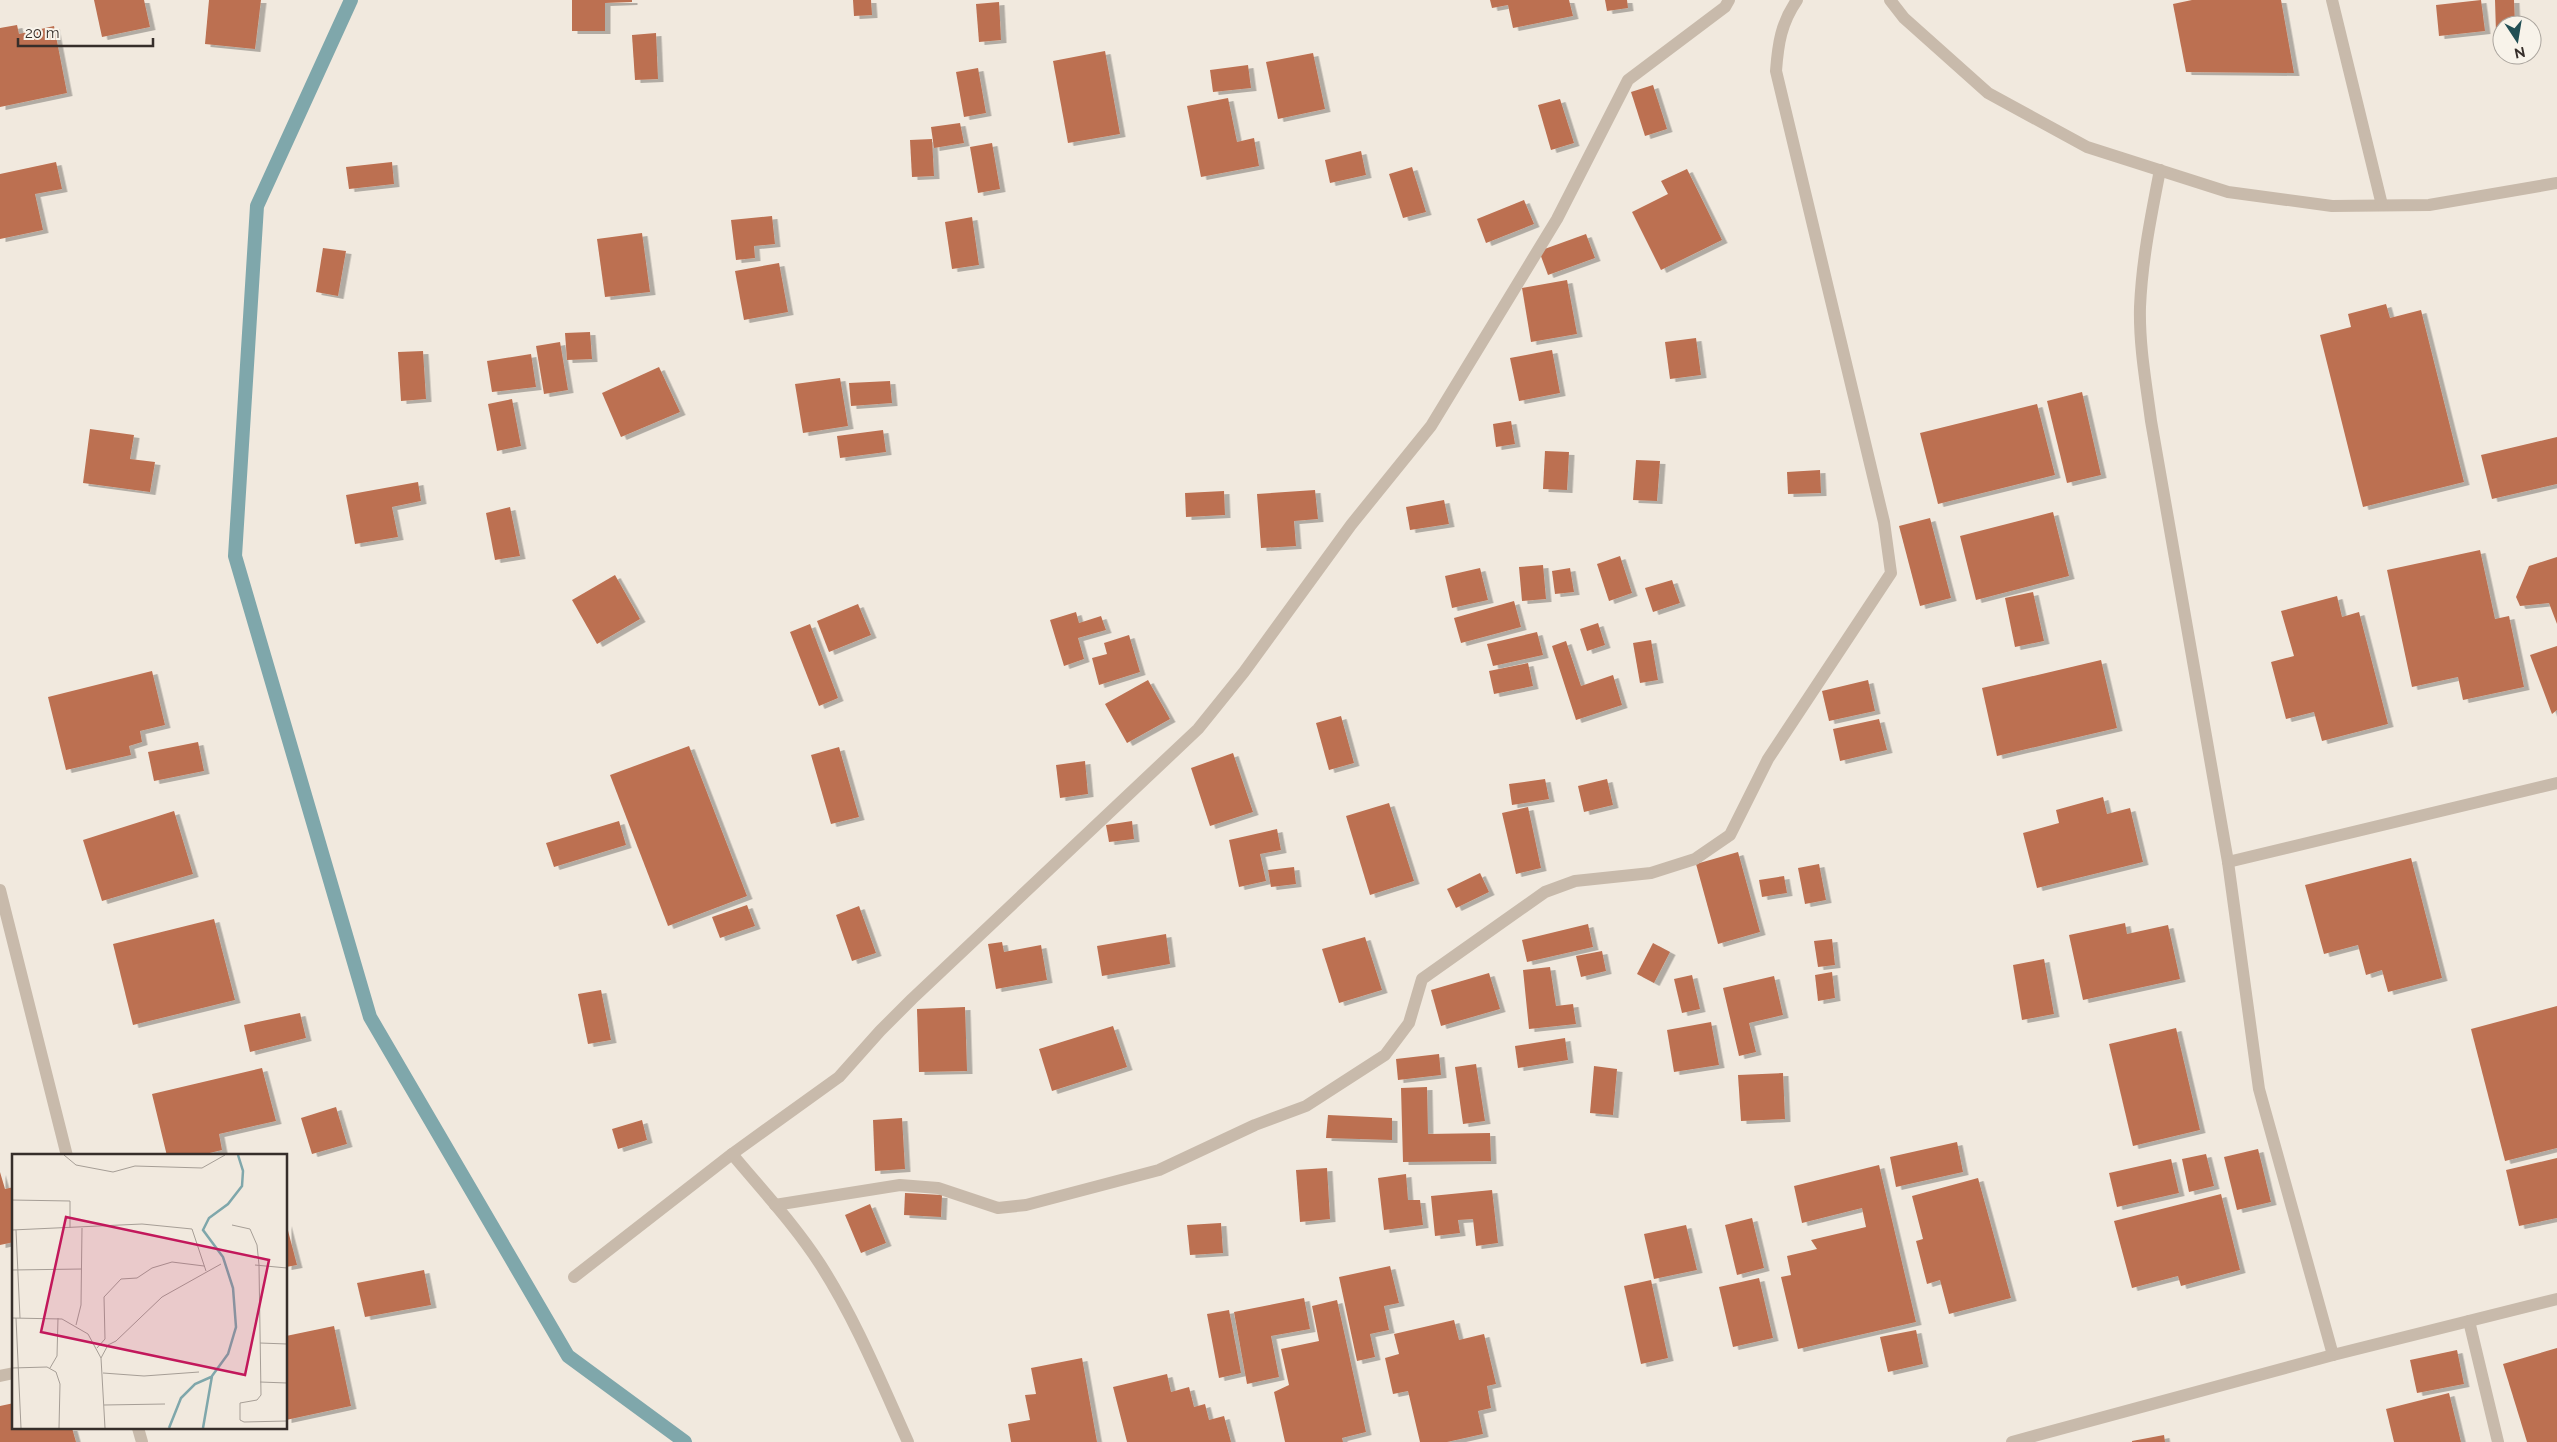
<svg xmlns="http://www.w3.org/2000/svg" width="2557" height="1442" font-family="Raleway,sans-serif">
<style>
.lines{fill:none;stroke-linecap:round;stroke-linejoin:round}
.stream{stroke:#7fa7ab;stroke-width:14}
.building{fill:#bc7051;filter:url(#shadow)}
.minor{stroke:#c8baab;stroke-width:12}
.inset-river{fill:none;stroke:#7fa7ab;stroke-width:2.5}
.inset-road{fill:none;stroke:#a69e96;stroke-width:1}
.view{fill:#c2185b;fill-opacity:0.15;stroke:#c2185b;stroke-width:2.5}
.inset-edge{fill:none;stroke:#362e2a;stroke-width:2.5}
</style>
<defs>
<filter id="shadow"><feDropShadow dx="5.5" dy="3" stdDeviation="0" flood-color="#0004"/></filter>
</defs>
<rect width="100%" height="100%" fill="#f1e9de"/>
<g class="lines">
<polyline class="stream" points="351,0 257,206 235,556 370,1017 568,1356 685,1442"/>
</g>
<g class="building">
<polygon points="94,0 144,0 150,27 102,37"/>
<polygon points="209,0 261,0 255,49 205,44"/>
<polygon points="572,0 632,0 632,2 605,3 605,31 572,31"/>
<polygon points="853,0 871,0 872,15 854,16"/>
<polygon points="1490,0 1569,0 1573,16 1513,28 1508,5 1492,8"/>
<polygon points="1605,0 1627,0 1628,8 1607,11"/>
<polygon points="2192,0 2281,0 2294,73 2186,72 2173,4"/>
<polygon points="2481,0 2485,31 2439,36 2436,5"/>
<polygon points="2495,0 2514,0 2515,25 2502,25 2502,33 2496,33"/>
<polygon points="999,2 1001,40 979,42 976,4"/>
<polygon points="17,25 19,34 54,26 67,93 0,107 0,28"/>
<polygon points="656,33 658,79 635,80 632,35"/>
<polygon points="1105,51 1120,134 1068,143 1053,61"/>
<polygon points="1313,53 1325,109 1278,119 1266,62"/>
<polygon points="1248,65 1251,88 1213,92 1210,70"/>
<polygon points="978,68 986,113 964,117 956,72"/>
<polygon points="1653,85 1667,129 1645,136 1631,92"/>
<polygon points="1228,98 1237,142 1254,138 1259,166 1201,177 1187,106"/>
<polygon points="1560,99 1574,143 1551,150 1538,105"/>
<polygon points="960,123 964,143 934,148 931,127"/>
<polygon points="932,139 934,176 912,177 910,140"/>
<polygon points="992,143 1000,189 978,193 970,147"/>
<polygon points="1361,151 1366,175 1330,183 1325,160"/>
<polygon points="56,162 62,189 35,194 43,230 0,239 0,174"/>
<polygon points="392,162 394,184 349,189 346,167"/>
<polygon points="1412,167 1426,212 1403,218 1389,174"/>
<polygon points="1687,169 1722,240 1661,270 1632,212 1668,194 1661,181"/>
<polygon points="1524,200 1534,224 1486,243 1477,219"/>
<polygon points="772,216 775,244 754,246 755,258 736,260 731,220"/>
<polygon points="972,217 979,265 952,269 945,222"/>
<polygon points="642,233 650,292 605,297 597,239"/>
<polygon points="1586,234 1595,258 1548,275 1539,251"/>
<polygon points="323,248 346,251 338,296 316,292"/>
<polygon points="779,263 788,312 744,320 735,271"/>
<polygon points="1567,280 1577,334 1531,342 1522,288"/>
<polygon points="2386,304 2390,318 2421,310 2464,482 2363,507 2320,335 2351,327 2348,314"/>
<polygon points="590,332 592,359 567,360 565,333"/>
<polygon points="1696,338 1701,375 1670,379 1665,342"/>
<polygon points="560,342 568,390 544,394 536,346"/>
<polygon points="1552,350 1560,393 1519,401 1510,358"/>
<polygon points="423,351 426,399 401,401 398,352"/>
<polygon points="531,354 536,387 492,392 487,361"/>
<polygon points="659,367 680,412 621,437 602,393"/>
<polygon points="840,378 848,426 803,433 795,384"/>
<polygon points="890,381 892,403 851,406 849,383"/>
<polygon points="2082,392 2101,475 2067,483 2047,401"/>
<polygon points="512,399 521,446 497,451 488,404"/>
<polygon points="2037,404 2055,475 1938,504 1920,433"/>
<polygon points="1511,421 1515,444 1496,447 1493,424"/>
<polygon points="90,429 134,435 130,459 155,462 150,492 83,483"/>
<polygon points="883,430 886,452 840,458 837,436"/>
<polygon points="2557,437 2557,484 2492,499 2481,455"/>
<polygon points="1545,451 1569,452 1567,490 1543,489"/>
<polygon points="1636,460 1660,461 1657,501 1633,500"/>
<polygon points="1820,470 1821,493 1788,494 1787,472"/>
<polygon points="418,482 421,501 392,507 398,537 355,544 346,495"/>
<polygon points="1315,490 1318,519 1294,521 1296,546 1261,548 1257,494"/>
<polygon points="1224,491 1225,515 1186,517 1185,493"/>
<polygon points="1444,500 1449,524 1410,530 1406,507"/>
<polygon points="510,507 520,556 495,560 486,513"/>
<polygon points="2053,512 2069,576 1976,600 1960,536"/>
<polygon points="1930,518 1951,598 1920,606 1899,526"/>
<polygon points="2480,550 2495,619 2509,616 2524,687 2463,700 2458,677 2412,687 2387,570"/>
<polygon points="1620,556 1632,593 1609,601 1597,564"/>
<polygon points="2557,557 2557,624 2549,603 2520,606 2516,597 2529,566"/>
<polygon points="1543,565 1546,599 1522,601 1519,567"/>
<polygon points="1480,568 1488,600 1452,608 1445,576"/>
<polygon points="1570,568 1574,592 1555,594 1552,571"/>
<polygon points="615,575 640,619 597,644 572,600"/>
<polygon points="1672,580 1680,603 1653,612 1645,588"/>
<polygon points="2033,592 2044,641 2015,647 2005,598"/>
<polygon points="2337,596 2342,617 2359,612 2388,724 2322,741 2314,712 2286,719 2271,662 2294,656 2281,611"/>
<polygon points="1514,601 1521,627 1461,643 1454,618"/>
<polygon points="858,604 871,635 829,652 817,621"/>
<polygon points="1076,612 1079,623 1101,616 1106,630 1078,638 1084,659 1064,666 1050,620"/>
<polygon points="1598,623 1605,645 1587,651 1580,629"/>
<polygon points="810,624 838,698 819,706 790,632"/>
<polygon points="1537,632 1543,655 1493,666 1487,644"/>
<polygon points="1129,635 1140,672 1099,685 1092,658 1107,654 1104,643"/>
<polygon points="1651,640 1658,680 1640,683 1633,643"/>
<polygon points="1566,641 1581,686 1613,675 1622,705 1576,720 1552,646"/>
<polygon points="2557,646 2557,710 2552,714 2530,655"/>
<polygon points="2101,660 2117,728 1997,756 1982,688"/>
<polygon points="1528,663 1533,686 1494,694 1489,671"/>
<polygon points="152,671 165,725 140,731 142,742 129,746 131,755 66,770 48,697"/>
<polygon points="1148,680 1170,719 1127,743 1105,704"/>
<polygon points="1868,680 1875,711 1829,721 1822,691"/>
<polygon points="1341,716 1354,763 1329,770 1316,723"/>
<polygon points="1879,719 1887,750 1840,761 1833,729"/>
<polygon points="198,742 204,771 154,781 148,752"/>
<polygon points="689,746 747,896 668,926 610,775"/>
<polygon points="839,747 859,817 831,824 811,755"/>
<polygon points="1233,753 1253,812 1210,826 1191,768"/>
<polygon points="1085,761 1088,794 1060,798 1056,765"/>
<polygon points="1545,779 1549,799 1512,805 1509,784"/>
<polygon points="1607,779 1613,805 1584,812 1578,786"/>
<polygon points="2103,797 2107,814 2130,808 2143,862 2037,888 2023,833 2059,823 2056,810"/>
<polygon points="1389,803 1414,881 1370,895 1346,816"/>
<polygon points="1528,807 1541,868 1516,874 1502,813"/>
<polygon points="174,811 193,874 102,901 83,840"/>
<polygon points="619,821 626,845 554,867 546,843"/>
<polygon points="1132,821 1134,839 1109,842 1106,825"/>
<polygon points="1277,829 1281,850 1260,854 1266,881 1239,887 1229,840"/>
<polygon points="1738,852 1760,932 1718,944 1696,864"/>
<polygon points="2411,858 2442,978 2388,992 2382,970 2366,975 2358,945 2324,954 2305,885"/>
<polygon points="1819,864 1826,900 1805,904 1798,868"/>
<polygon points="1294,867 1296,884 1271,887 1268,870"/>
<polygon points="1480,873 1489,892 1456,908 1447,889"/>
<polygon points="1784,876 1787,893 1762,897 1759,880"/>
<polygon points="747,905 755,926 720,938 712,917"/>
<polygon points="859,906 876,953 852,961 836,915"/>
<polygon points="214,919 235,1000 133,1025 113,944"/>
<polygon points="2125,923 2127,934 2168,925 2180,979 2083,1000 2069,935"/>
<polygon points="1588,924 1593,947 1527,962 1522,940"/>
<polygon points="1166,934 1170,964 1102,976 1097,946"/>
<polygon points="1365,937 1382,990 1339,1003 1322,949"/>
<polygon points="1832,939 1835,965 1818,967 1814,941"/>
<polygon points="1002,942 1004,952 1041,945 1047,980 996,989 988,944"/>
<polygon points="1653,943 1670,952 1654,983 1637,974"/>
<polygon points="1602,951 1606,971 1581,977 1576,956"/>
<polygon points="2044,959 2054,1014 2022,1020 2013,965"/>
<polygon points="1550,967 1556,1006 1573,1004 1576,1024 1529,1029 1523,970"/>
<polygon points="1832,972 1835,998 1818,1001 1815,975"/>
<polygon points="1489,973 1500,1009 1441,1026 1431,990"/>
<polygon points="1692,975 1700,1009 1682,1013 1674,979"/>
<polygon points="1774,976 1783,1015 1749,1023 1756,1052 1739,1056 1723,988"/>
<polygon points="601,990 611,1040 588,1044 578,994"/>
<polygon points="2557,1006 2557,1148 2505,1161 2471,1029"/>
<polygon points="965,1007 967,1071 919,1072 917,1009"/>
<polygon points="300,1013 306,1038 250,1052 244,1025"/>
<polygon points="1711,1022 1719,1065 1674,1072 1667,1030"/>
<polygon points="1113,1026 1127,1067 1052,1091 1039,1049"/>
<polygon points="2176,1028 2200,1130 2133,1146 2109,1044"/>
<polygon points="1565,1038 1568,1060 1518,1068 1515,1046"/>
<polygon points="1439,1054 1441,1075 1398,1080 1396,1059"/>
<polygon points="1476,1064 1485,1121 1463,1124 1455,1067"/>
<polygon points="1594,1066 1617,1069 1613,1115 1590,1113"/>
<polygon points="262,1068 276,1121 219,1134 222,1150 197,1156 167,1156 152,1094"/>
<polygon points="1783,1073 1785,1119 1741,1121 1738,1075"/>
<polygon points="1427,1087 1428,1134 1490,1133 1491,1161 1403,1162 1401,1088"/>
<polygon points="336,1107 347,1144 312,1154 301,1118"/>
<polygon points="1328,1115 1392,1118 1392,1140 1326,1138"/>
<polygon points="902,1118 905,1169 875,1171 873,1120"/>
<polygon points="642,1120 647,1140 618,1149 612,1129"/>
<polygon points="1957,1142 1963,1172 1896,1187 1890,1157"/>
<polygon points="2258,1149 2271,1202 2237,1210 2224,1157"/>
<polygon points="2206,1154 2214,1186 2189,1192 2182,1159"/>
<polygon points="2557,1158 2557,1218 2519,1226 2506,1170"/>
<polygon points="2171,1159 2179,1193 2117,1207 2109,1173"/>
<polygon points="1879,1165 1916,1322 1798,1349 1781,1277 1791,1275 1787,1256 1817,1249 1811,1240 1866,1227 1862,1208 1802,1223 1794,1186"/>
<polygon points="1327,1168 1330,1219 1300,1222 1296,1170"/>
<polygon points="0,1172 5,1189 14,1187 14,1242 0,1245"/>
<polygon points="1406,1174 1408,1200 1420,1200 1423,1225 1384,1230 1378,1178"/>
<polygon points="1978,1178 2011,1298 1949,1314 1940,1280 1927,1284 1916,1241 1923,1239 1912,1196"/>
<polygon points="1492,1190 1498,1243 1476,1246 1473,1219 1458,1220 1460,1233 1435,1236 1431,1196"/>
<polygon points="905,1193 942,1195 941,1217 904,1215"/>
<polygon points="2221,1194 2240,1270 2181,1286 2178,1276 2132,1288 2114,1221"/>
<polygon points="870,1204 886,1243 861,1253 845,1215"/>
<polygon points="1752,1218 1764,1268 1737,1275 1725,1225"/>
<polygon points="286,1223 297,1265 286,1267"/>
<polygon points="1221,1223 1223,1253 1190,1255 1187,1225"/>
<polygon points="1686,1225 1697,1270 1654,1279 1644,1234"/>
<polygon points="1390,1266 1399,1303 1384,1306 1389,1330 1370,1334 1375,1357 1357,1361 1339,1277"/>
<polygon points="424,1270 431,1305 365,1317 357,1283"/>
<polygon points="1759,1278 1773,1338 1733,1347 1719,1287"/>
<polygon points="1651,1280 1668,1358 1641,1364 1624,1286"/>
<polygon points="1304,1298 1310,1329 1271,1336 1279,1377 1247,1384 1234,1312"/>
<polygon points="1337,1300 1366,1432 1342,1438 1343,1442 1285,1442 1274,1392 1289,1385 1281,1349 1319,1341 1312,1306"/>
<polygon points="1229,1310 1241,1373 1219,1378 1207,1314"/>
<polygon points="1454,1320 1459,1340 1484,1334 1496,1384 1487,1386 1491,1408 1478,1411 1483,1434 1447,1442 1420,1442 1408,1391 1393,1394 1385,1358 1399,1354 1394,1334"/>
<polygon points="334,1326 351,1406 286,1420 286,1336"/>
<polygon points="1916,1330 1923,1364 1888,1372 1880,1337"/>
<polygon points="2557,1348 2557,1442 2527,1442 2503,1364"/>
<polygon points="2457,1350 2464,1384 2417,1393 2410,1360"/>
<polygon points="1082,1358 1097,1442 1011,1442 1008,1424 1030,1420 1025,1395 1036,1394 1031,1368"/>
<polygon points="1167,1374 1171,1392 1189,1387 1194,1407 1205,1404 1209,1420 1224,1416 1231,1442 1127,1442 1113,1387"/>
<polygon points="2449,1393 2461,1442 2394,1442 2386,1409"/>
<polygon points="14,1403 14,1428 72,1428 76,1442 0,1442 0,1406"/>
<polygon points="2164,1435 2165,1442 2132,1442 2132,1441"/>
</g>
<g class="lines">
<g class="minor">
<polyline points="1890,0 1904,18 1988,93 2087,147 2228,192 2332,206 2429,205 2557,183"/>
<polyline points="2332,0 2382,205"/>
<path d="M2160 170C2151 216 2142 260 2140 307 2139 345 2146 383 2151 421L2228 862 2259 1089 2333 1355"/>
<polyline points="2228,862 2557,783"/>
<polyline points="0,890 67,1156"/>
<path d="M732 1154C762 1190 795 1225 820 1264 856 1320 881 1382 908 1442"/>
<path d="M775 1205 900 1185 938 1188 998 1208 1026 1205 1159 1170 1255 1125 1306 1106 1385 1055 1409 1023 1422 979 1545 892 1575 881 1651 873 1695 859 1730 835 1768 759 1891 573 1884 522 1776 71C1778 44 1781 23 1797 0"/>
<polyline points="574,1277 732,1154 839,1077 880,1031 912,999 1198,729 1244,672 1351,525 1431,426 1557,219 1628,80 1725,7 1729,0"/>
<polyline points="2469,1321 2498,1442"/>
<polyline points="0,1376 14,1373"/>
<polyline points="138,1428 142,1442"/>
<polyline points="2012,1442 2333,1355 2557,1299"/>
</g>
</g>
<g transform="translate(12 1154)">
<rect width="275" height="275" fill="#f1e9de"/>
<path class="inset-river" d="M157 274 169 244 183 230 199 223M191 274 200 222 216 200 224 173 221 134 211 103 191 76 197 64 216 50 230 32 231 17 226 1"/>
<path class="inset-road" d="M52 1 64 11 101 18 123 12 190 14 213 1M0 46 58 47V74M220 71 238 75 245 91 247 111 249 241 245 246 228 249V266L232 268 275 267M0 76 130 70 180 75 194 117M4 76 8 164M243 111 275 114M0 116 70 115M0 164 50 165 76 180 89 204 93 274M4 164 9 274M64 171 69 151 70 74M248 189 275 190M85 194 93 185 92 143 109 125 125 124 140 114 160 108 192 112M89 204 96 191 104 187 150 143 209 110M0 214 35 213 44 218 48 230 47 274M38 214 45 202 46 164M91 219 132 222 187 218M248 228 275 229M92 251 153 250"/>
<path class="view" d="M54 63 257 106 233 221 29 178Z"/>
<rect width="275" height="275" class="inset-edge"/>
</g>
<g transform="translate(2517 40) rotate(168)"><circle r="24" fill="#f8f3ea" stroke="#aaa49d"/>
<path d="M0-4L9 19L0 12L-9 19Z" fill="#224f55"/>
<text y="-8" font-size="14" font-weight="bold" text-anchor="middle" fill="#362e2a">N</text>
</g>
<path d="M18 38v8h135v-8" fill="none" stroke="#362e2a" stroke-width="2.5"/>
<text x="25" y="38" font-size="15" fill="#362e2a" stroke="#f8f3ea" stroke-width="4" paint-order="stroke">20 m</text>
</svg>
